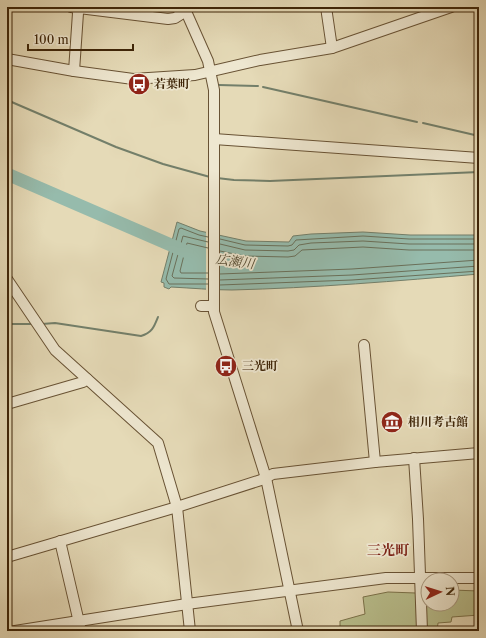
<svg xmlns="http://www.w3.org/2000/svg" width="486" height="638" font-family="'Libre Caslon Text','Noto Serif JP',serif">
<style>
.green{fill:#b8be8c;stroke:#7b724a}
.water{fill:#96bbac;stroke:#737f6a}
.pier{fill:#e5dab7}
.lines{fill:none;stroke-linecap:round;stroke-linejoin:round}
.shore{stroke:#6a705a;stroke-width:1}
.stream{stroke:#737f6a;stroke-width:2}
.river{stroke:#96bbac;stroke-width:13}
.minor-casing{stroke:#685234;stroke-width:12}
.minor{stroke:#eee7d0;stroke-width:10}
.labels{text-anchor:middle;stroke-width:3.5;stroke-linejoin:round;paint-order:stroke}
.poi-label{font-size:12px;font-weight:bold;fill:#3e2508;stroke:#eee7d0;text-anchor:start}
.water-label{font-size:13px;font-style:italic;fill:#544a31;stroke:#eee7d0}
.quarter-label{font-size:14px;font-weight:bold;fill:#7a1f14;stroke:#eee7d0}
</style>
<rect width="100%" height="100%" fill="#e5dab7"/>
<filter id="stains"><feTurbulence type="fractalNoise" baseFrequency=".005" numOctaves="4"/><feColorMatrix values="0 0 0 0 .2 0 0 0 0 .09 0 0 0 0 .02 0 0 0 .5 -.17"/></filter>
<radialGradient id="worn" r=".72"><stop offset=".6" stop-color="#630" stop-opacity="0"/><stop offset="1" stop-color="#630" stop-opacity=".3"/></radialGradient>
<g class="green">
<polygon points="425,590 428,590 428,604 452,604 452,590 479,591 479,615 452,617 451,622 438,623 437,631 425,631"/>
<polygon points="388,592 416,593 417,630 340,631 340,621 365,614 363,597"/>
</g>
<path class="water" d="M177 222 200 231 246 241 289 242 293 236 311 234 363 232 410 235H479V274C397 281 314 288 232 290 212 290 191 288 171 287L169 289 164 287V283L161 282Z"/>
<polygon class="pier" points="206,231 220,233 220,291 206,290"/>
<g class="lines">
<g class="shore">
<polyline points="208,237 199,235 181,228 179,229 166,279 169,284 208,284"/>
<polyline points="220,239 245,245 288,246 292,245 296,240 363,236 409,239 479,239"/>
<polyline points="208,242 183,236 172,276 174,278 208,279"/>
<polyline points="220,244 245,250 288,251 294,250 299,245 311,243 363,241 409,244 479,244"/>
<polyline points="208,248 187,243 180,271 181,273 208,273"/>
<polyline points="220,251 244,256 288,257 295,256 302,250 363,247 409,250 479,250"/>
<polyline points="220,274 352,269 479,260"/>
<polyline points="220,280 352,275 479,266"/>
<polyline points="220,285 352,280 479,271"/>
</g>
<g class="stream">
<polyline points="219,85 258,86"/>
<polyline points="263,87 417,122"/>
<polyline points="7,100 116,147 163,164 210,177"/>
<polyline points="423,123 479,136"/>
<polyline points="217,178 234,180 270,181 479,172"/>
<polyline points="7,324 34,324"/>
<path d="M42 324 55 323 141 336C152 333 154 327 158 317"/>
</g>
<polyline class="river" points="7,174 187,252"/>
<g class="minor-casing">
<g id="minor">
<polyline points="71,7 168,19 175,18 186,11"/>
<polyline points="184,7 208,61 214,90 214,312 266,478 298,631"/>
<polyline points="326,7 332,48"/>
<polyline points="7,59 74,71 133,79 195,75 260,60 332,48 451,7"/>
<polyline points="74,71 78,13 80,7"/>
<polyline points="214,139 479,158"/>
<polyline points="7,279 55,350 158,443 177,507 190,631"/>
<polyline points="201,306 214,306"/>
<polyline points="364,345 375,462"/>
<polyline points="7,404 83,382 87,379"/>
<polyline points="414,458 418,519 422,631"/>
<polyline points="60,541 81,631"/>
<polyline points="7,557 177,507 261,480 273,474 375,462 479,453"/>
<polyline points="15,631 187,604 386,578 479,578"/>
</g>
</g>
<use href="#minor" class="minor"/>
</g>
<defs>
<g id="bus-disc" transform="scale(1.15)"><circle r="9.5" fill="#8f2418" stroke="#eee7d0"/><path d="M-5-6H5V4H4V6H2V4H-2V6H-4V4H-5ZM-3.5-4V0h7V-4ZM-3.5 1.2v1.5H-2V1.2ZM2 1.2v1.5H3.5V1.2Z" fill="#fff"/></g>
<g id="museum-disc" transform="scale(1.15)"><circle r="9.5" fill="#8f2418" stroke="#eee7d0"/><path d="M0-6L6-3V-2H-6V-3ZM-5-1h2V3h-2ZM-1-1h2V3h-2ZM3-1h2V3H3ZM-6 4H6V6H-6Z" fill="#fff"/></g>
</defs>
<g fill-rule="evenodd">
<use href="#bus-disc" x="139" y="84"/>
<use href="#bus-disc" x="226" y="366"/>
<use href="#museum-disc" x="392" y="422"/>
</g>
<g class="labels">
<g class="poi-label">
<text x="154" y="88">若葉町</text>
<text x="242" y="370">三光町</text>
<text x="408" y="426">相川考古館</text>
</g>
<g class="water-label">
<text transform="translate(235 261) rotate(8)" y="5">広瀬川</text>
</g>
<g class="quarter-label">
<text x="388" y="555">三光町</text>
</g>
</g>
<rect width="486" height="638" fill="none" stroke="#e5dab7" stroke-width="24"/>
<rect x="8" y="8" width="470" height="622" fill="none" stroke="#3e2508" stroke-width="2"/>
<rect x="12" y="12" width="462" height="614" fill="none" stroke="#3e2508"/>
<g transform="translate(440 592) rotate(86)"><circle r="19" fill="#eee7d0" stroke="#a89980"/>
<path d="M0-3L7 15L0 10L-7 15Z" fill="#8f2418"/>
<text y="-6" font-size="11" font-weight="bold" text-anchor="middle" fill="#3e2508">N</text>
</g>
<path d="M28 44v6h105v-6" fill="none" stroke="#3e2508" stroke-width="2"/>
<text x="34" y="44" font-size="12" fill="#3e2508" stroke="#eee7d0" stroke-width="3" paint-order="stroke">100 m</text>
<rect width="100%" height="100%" filter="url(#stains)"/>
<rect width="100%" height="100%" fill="url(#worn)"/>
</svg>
